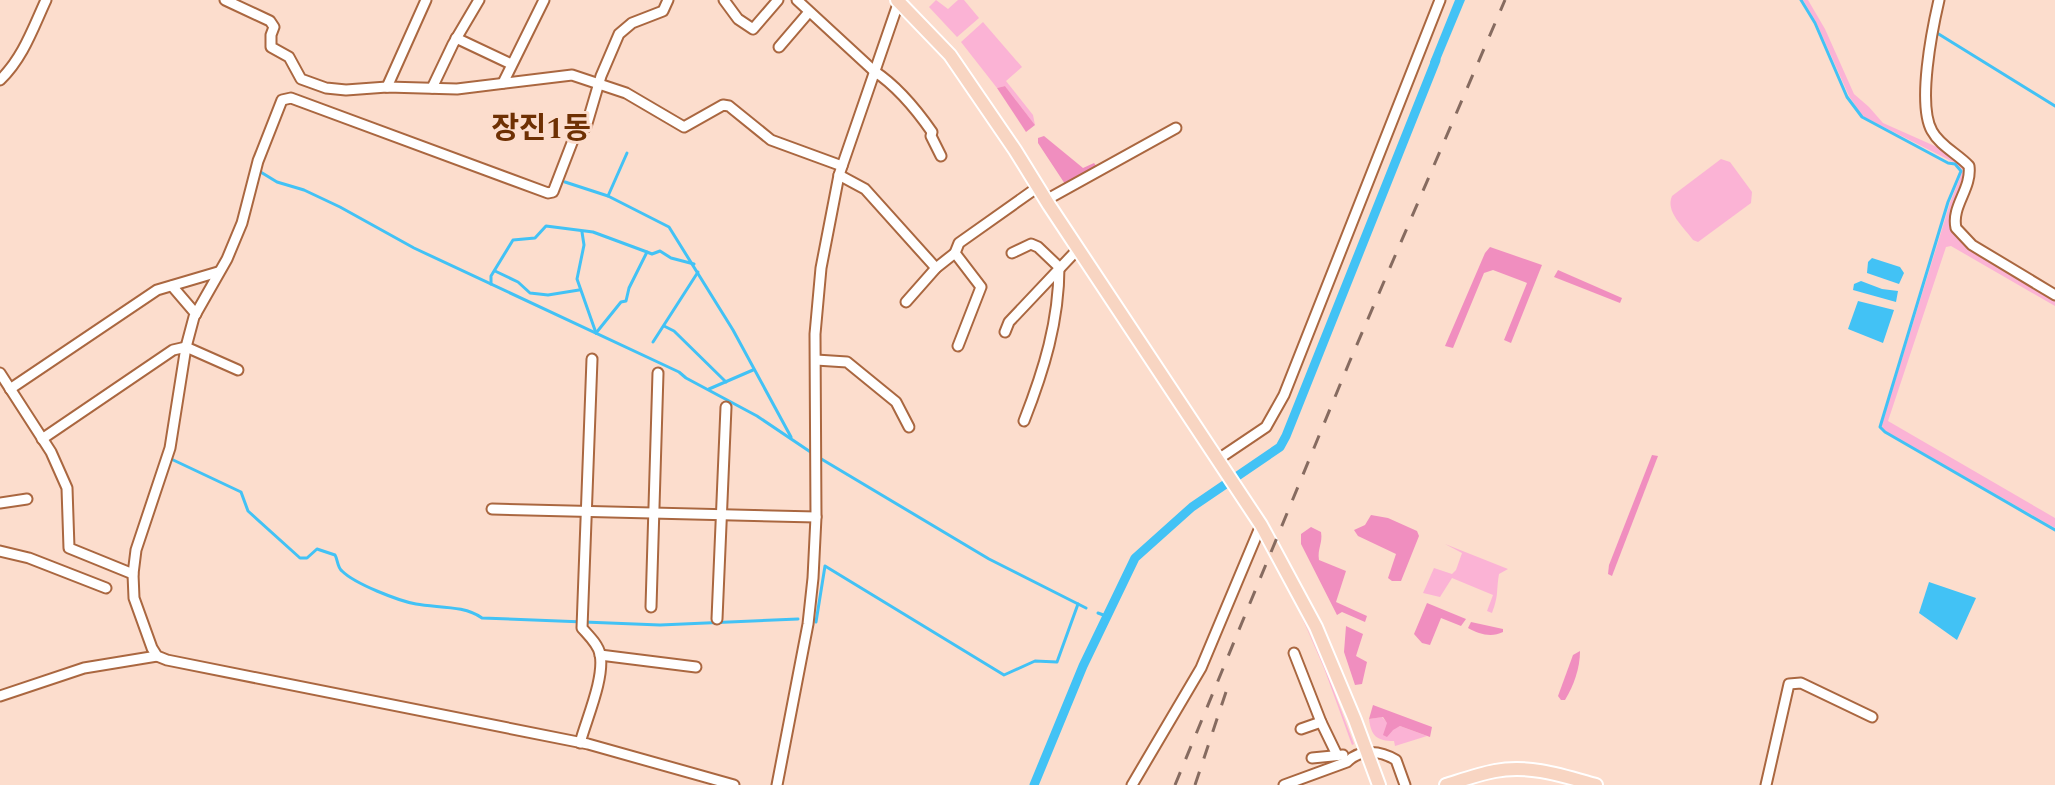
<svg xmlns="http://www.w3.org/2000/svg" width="2055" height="785" font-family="Spectral,'Noto Sans KR',serif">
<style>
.green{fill:#fbb3d5}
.forest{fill:#f08ebf}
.water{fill:#42c2f5}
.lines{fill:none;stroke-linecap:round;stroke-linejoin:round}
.stream{stroke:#42c2f5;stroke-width:3}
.canal{stroke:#42c2f5;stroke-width:9}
.minor-casing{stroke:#aa6740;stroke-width:13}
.major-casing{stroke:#fff;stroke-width:16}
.minor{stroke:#fff;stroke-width:9}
.major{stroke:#f8d5c2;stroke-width:12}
.rail{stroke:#866b60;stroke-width:3;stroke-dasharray:14 14;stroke-linecap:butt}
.labels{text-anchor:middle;stroke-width:6;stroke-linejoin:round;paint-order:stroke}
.quarter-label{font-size:30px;font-weight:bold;fill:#6e3003;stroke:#fcddcd}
</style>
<rect width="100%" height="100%" fill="#fcddcd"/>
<g class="green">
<polygon points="936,0 948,9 958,0 964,0 979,18 957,37 929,7"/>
<path d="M1803 0H1808L1825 29 1854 94 1869 107 1883 123 1937 147 1941 144 1963 165C1975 195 1935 206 1959 238L2055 297V306L1951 246 1946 247 1888 421 2055 518V528L1885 431 1881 427 1950 203 1963 170 1955 163 1862 116 1849 96 1816 22Z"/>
<polygon points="983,22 1022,67 1006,81 1033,115 1035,125 1005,86 997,88 961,42"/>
<path d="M1721 159 1730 162 1752 192 1751 203 1698 242 1693 240C1684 227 1665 212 1672 196Z"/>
<path d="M1445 544 1508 569 1499 574C1496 592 1499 595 1492 613L1487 611 1493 595 1452 578 1440 597 1423 593 1434 568 1452 574 1456 570 1462 553Z"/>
<polygon points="1293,597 1325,668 1354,744 1352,745 1324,668"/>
<path d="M1382 717 1393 729 1400 726 1427 736 1395 746 1394 741C1377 741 1371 736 1369 719Z"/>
</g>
<g class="forest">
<polygon points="1005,86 1035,125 1026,132 997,88"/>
<polygon points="1044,136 1083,168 1094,163 1098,168 1080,179 1065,184 1038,143 1038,138"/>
<polygon points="1490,247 1542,265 1511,343 1504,340 1527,283 1493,270 1484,273 1453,348 1445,346 1485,253"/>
<polygon points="1558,270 1622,298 1620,303 1554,277"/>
<polygon points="1652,455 1658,456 1612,576 1608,574 1609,565"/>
<polygon points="1371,515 1388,518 1417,531 1419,536 1401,581 1392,581 1388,578 1396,554 1358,536 1354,530 1365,525"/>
<path d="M1311 527 1321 532C1323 543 1317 549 1319 560L1346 571 1336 602 1367 616 1365 622 1342 612 1337 615 1301 544V534Z"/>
<polygon points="1427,603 1466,619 1461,626 1441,618 1430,645 1422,643 1414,634"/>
<path d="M1471 622 1503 629V632C1491 638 1479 634 1468 628Z"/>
<polygon points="1346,626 1363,634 1356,656 1367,662 1362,684 1355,685 1344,652"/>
<path d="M1580 651C1580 668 1574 685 1565 700H1561L1558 696 1573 655Z"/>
<polygon points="1373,705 1432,727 1430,737 1400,726 1393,730 1387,737 1383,735 1387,723 1383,717 1369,719"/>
</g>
<g class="water">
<polygon points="1455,0 1465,0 1433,77 1430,62"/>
<polygon points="1872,258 1900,267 1904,273 1899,284 1867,273 1868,262"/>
<polygon points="1861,281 1882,289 1898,291 1896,302 1853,290 1854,284"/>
<polygon points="1858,301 1894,310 1883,343 1848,329"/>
<polygon points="1929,582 1976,598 1957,640 1919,613"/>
</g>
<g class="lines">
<g class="stream">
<polyline points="1801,0 1815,23 1847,97 1862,117 1948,163 1955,164 1961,171 1948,202 1880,427 1885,432 2055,530"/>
<polyline points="1937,33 2055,106"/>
<polyline points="259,171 277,182 304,190 340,207 414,248 679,372 686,378 757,416 812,453"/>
<polyline points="565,182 608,196 669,227 733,330 791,437"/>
<polyline points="608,196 627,153"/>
<polyline points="582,232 584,245 577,279 596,333"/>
<polyline points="495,271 518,282 530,293 548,295 579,290"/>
<polyline points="491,284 491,276 513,240 535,238 546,226 593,232 647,252 652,254 660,251 671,258 694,264"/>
<polyline points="664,326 674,331 726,382"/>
<polyline points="596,333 621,302 626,301 629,288 647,252"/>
<polyline points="653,342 698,272"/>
<polyline points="709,389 753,370"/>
<polyline points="818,457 989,559 1086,608"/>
<path d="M169 458 241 492 248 511 300 558H307L317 549 335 555C338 560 337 567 342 571 355 584 399 601 416 604 437 608 464 605 482 618L660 625 798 619"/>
<polyline points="1098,613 1106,616"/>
<polyline points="816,622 825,566 1004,675 1035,661 1057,662 1078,604"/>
</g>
<polyline class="canal" points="1034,785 1083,666 1135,558 1192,507 1280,447 1286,436 1436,60"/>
<g class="minor-casing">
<g id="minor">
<polyline points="225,0 270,21 274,27 271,35 271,47 289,57 301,79 326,88 346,90 387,87 457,89 572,75 626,93 684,127 723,105 729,106 771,140 842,166"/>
<polyline points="668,0 663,11 632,23 619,34 601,76 586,127 575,135 553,192 548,193 291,98 282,100 258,161 242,223 227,259 194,317 186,347 170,448 136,550 133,574 134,598 152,648 157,656 167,660 588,744 734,785"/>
<polyline points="724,0 738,19 753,29 778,0"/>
<path d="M797 0 874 71C897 86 916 109 932 132L931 136 941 156"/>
<path d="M1939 0C1932 30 1917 105 1932 131 1940 146 1958 154 1969 166 1972 189 1951 206 1956 228L1972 245 2055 295"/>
<polyline points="456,38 511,64"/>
<polyline points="779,47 809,12"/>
<path d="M0 80C23 58 33 28 46 0"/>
<polyline points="503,83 544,0"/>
<polyline points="387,87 426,0"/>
<polyline points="432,88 453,44 479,0"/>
<polyline points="839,175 865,189 936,268"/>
<polyline points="1046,200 1176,128"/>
<path d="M1012 253 1031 244 1038 247 1059 267C1059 321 1044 370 1024 421"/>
<polyline points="172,286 196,314"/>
<polyline points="906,302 936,268 955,253"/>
<polyline points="1005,332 1009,322 1078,249"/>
<polyline points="958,346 981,287 955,253 959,243 1038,187"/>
<polyline points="816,360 847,362 896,402 909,427"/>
<polyline points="0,373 51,452 67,488 69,548 133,574"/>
<polyline points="10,389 157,290 218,272"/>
<polyline points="42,439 173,350 186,347 238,370"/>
<polyline points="1217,460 1266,427 1284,395 1440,0"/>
<polyline points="0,503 27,499"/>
<polyline points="492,509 816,517"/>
<polyline points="0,551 29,558 106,588"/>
<polyline points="651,607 658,373"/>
<polyline points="717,619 726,407"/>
<polyline points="1294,653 1321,722"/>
<polyline points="600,655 696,667"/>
<polyline points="0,696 84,668 157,656"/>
<polyline points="1301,729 1321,722 1337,755"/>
<path d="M580 743C586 720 605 678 600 654 598 644 588 635 582 628L592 359"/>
<polyline points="1312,758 1343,755"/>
<polyline points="777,785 808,624 813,578 816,517 815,334 821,268 839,175 899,1"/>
<polyline points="1132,785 1201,668 1261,525"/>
<path d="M1284 785 1347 762C1361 748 1381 751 1396 760L1405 785"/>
<polyline points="1766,785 1789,684 1801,683 1872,717"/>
</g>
</g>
<g class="major-casing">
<g id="major">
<polyline points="897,0 950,55 1015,150 1049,205 1261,525 1316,627 1355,720 1379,785"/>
<path d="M1446 785C1462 780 1479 774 1495 771 1529 764 1564 776 1596 785"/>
</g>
</g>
<use href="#minor" class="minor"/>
<use href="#major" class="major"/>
<g class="rail">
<polyline points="1175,785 1349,363 1505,0"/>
<polyline points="1195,785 1226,692"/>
</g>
</g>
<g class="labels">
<g class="quarter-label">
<text x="541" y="138">장진1동</text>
</g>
</g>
</svg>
